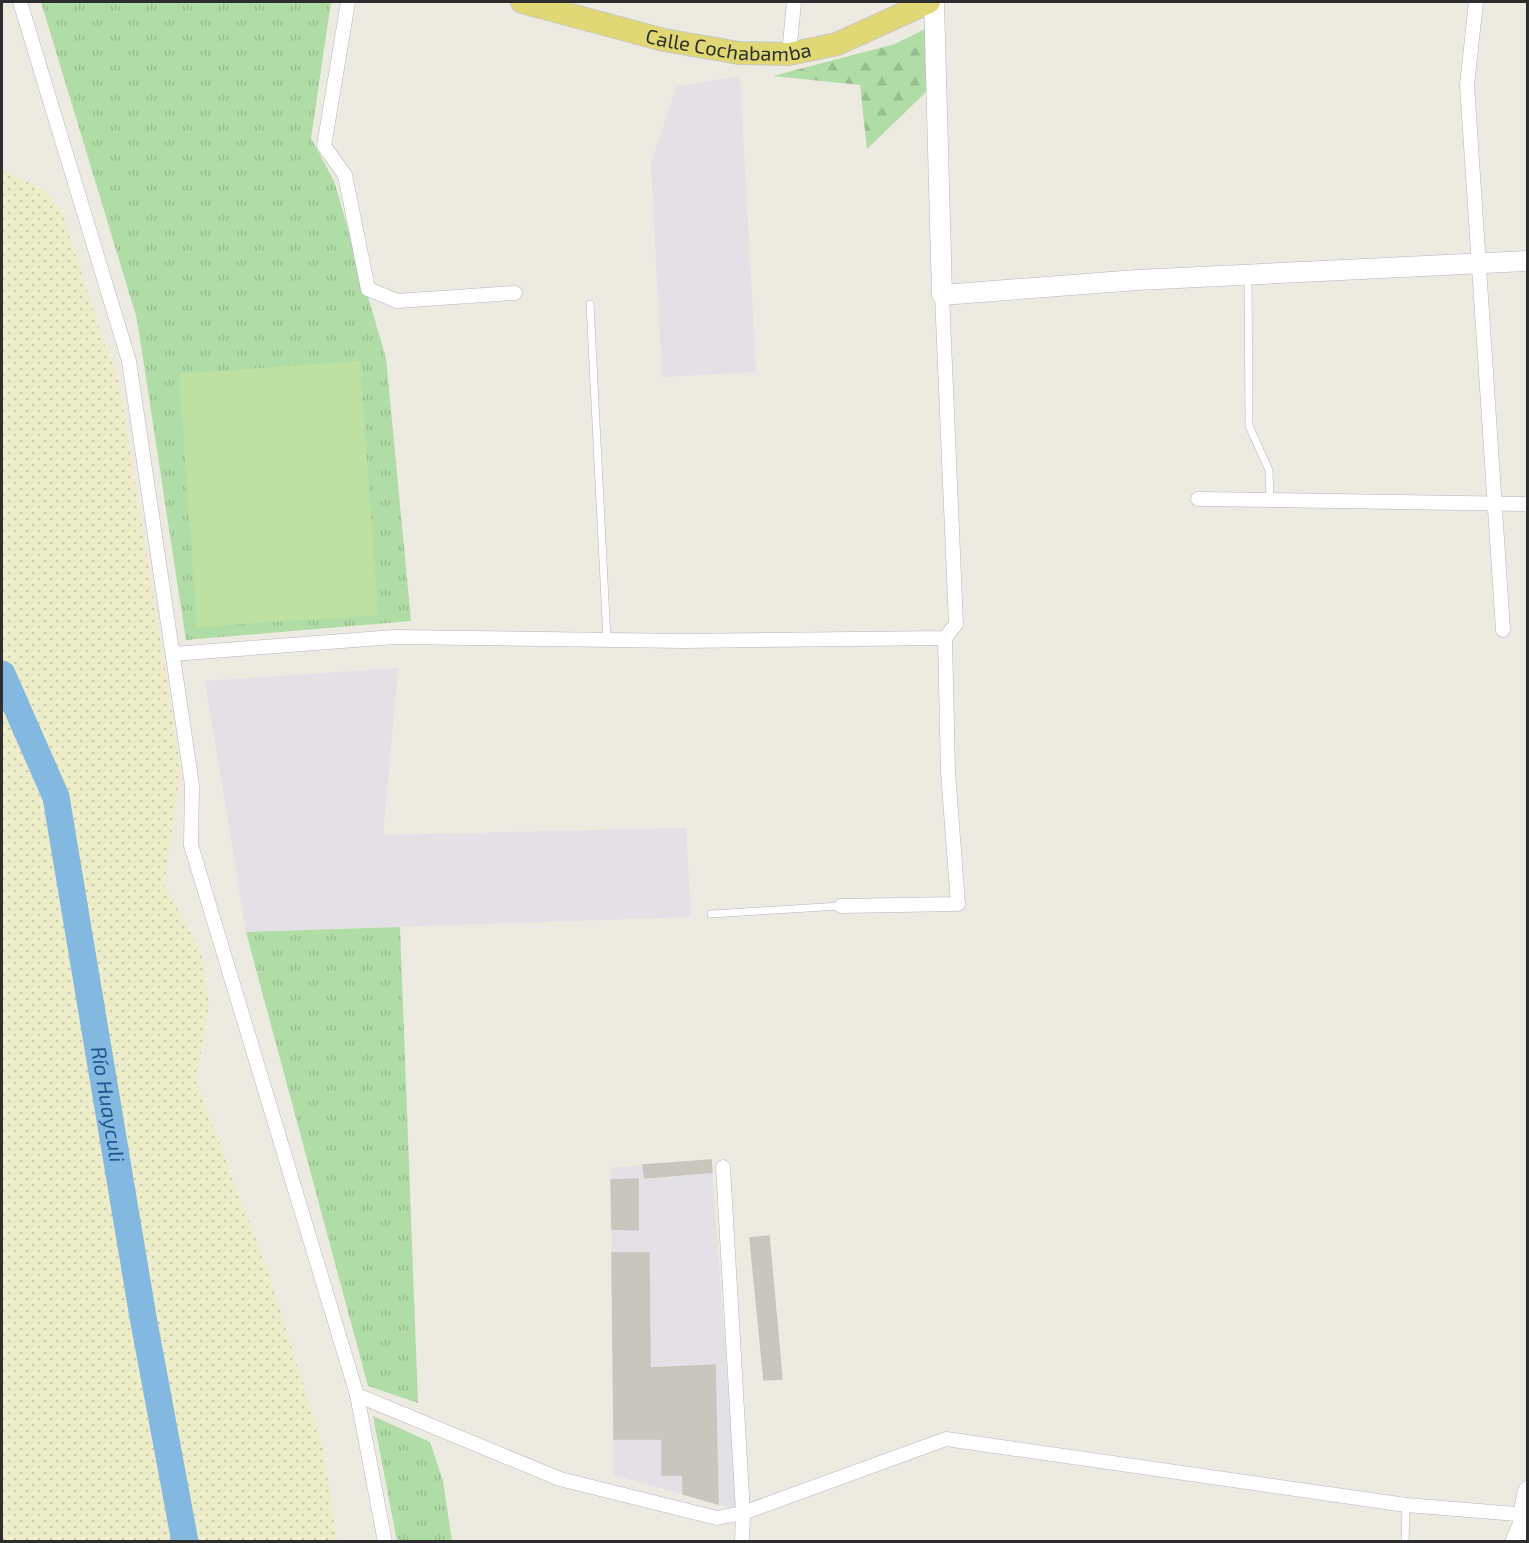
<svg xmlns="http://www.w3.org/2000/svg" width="1529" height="1543" font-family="'Exo 2',sans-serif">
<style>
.industrial{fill:#e3e1e6}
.grass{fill:url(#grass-tufts)}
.forest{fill:url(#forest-firs)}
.sand{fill:url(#sand-dots)}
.pitch{fill:#bde1a3}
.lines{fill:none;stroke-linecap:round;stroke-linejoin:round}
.river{stroke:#83b9e0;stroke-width:27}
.building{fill:#c9c6c0;stroke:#c8c6bb;stroke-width:1.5}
.lane-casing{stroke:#b5b5bf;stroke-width:8}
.street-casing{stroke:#b5b5bf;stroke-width:15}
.secondary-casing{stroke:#b5b5bf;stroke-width:21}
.primary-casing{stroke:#c8c8c8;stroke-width:24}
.lane{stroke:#fff;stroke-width:7}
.street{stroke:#fff;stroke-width:14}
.secondary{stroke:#fff;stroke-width:20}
.primary{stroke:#e0d874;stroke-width:22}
.labels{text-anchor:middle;stroke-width:4.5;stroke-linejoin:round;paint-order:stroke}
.street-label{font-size:20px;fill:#2d2d2d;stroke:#fff}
.water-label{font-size:21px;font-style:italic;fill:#1f578f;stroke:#fff}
</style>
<defs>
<pattern id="grass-tufts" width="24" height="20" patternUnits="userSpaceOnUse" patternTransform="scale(1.5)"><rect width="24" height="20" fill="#b0dca6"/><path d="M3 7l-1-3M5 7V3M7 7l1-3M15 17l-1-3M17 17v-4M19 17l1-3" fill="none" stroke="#98bd8f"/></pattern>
<pattern id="forest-firs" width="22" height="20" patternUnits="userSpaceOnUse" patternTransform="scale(1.5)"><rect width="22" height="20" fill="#b0dca6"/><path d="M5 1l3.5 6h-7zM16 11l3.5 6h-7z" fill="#98bd8f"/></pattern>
<pattern id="sand-dots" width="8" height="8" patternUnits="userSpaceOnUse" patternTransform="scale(1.5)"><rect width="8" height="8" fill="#ededca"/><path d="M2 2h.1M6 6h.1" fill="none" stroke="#ccccae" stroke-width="1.8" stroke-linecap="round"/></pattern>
</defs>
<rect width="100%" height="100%" fill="#edeae2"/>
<g class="industrial">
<polygon points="740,76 756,372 662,377 651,164 676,87"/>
<polygon points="398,668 383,835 686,828 691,917 246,932 205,681"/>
<polygon points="711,1160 738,1510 614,1475 611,1168"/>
</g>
<g class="grass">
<polygon points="41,2 331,2 311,138 334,181 386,358 411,621 186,640 137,319"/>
<polygon points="400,927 418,1403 368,1386 246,932"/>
<polygon points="373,1416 430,1442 443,1481 452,1541 397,1541"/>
</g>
<polygon class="forest" points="925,29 926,92 867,149 860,85 773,76 895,44"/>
<polygon class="sand" points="2,170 46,191 62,213 104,343 118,375 181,769 164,884 201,951 209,1006 196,1081 268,1272 323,1448 337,1541 2,1541"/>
<polygon class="pitch" points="360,361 378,615 197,627 179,374"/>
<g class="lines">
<path class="river" id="s1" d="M2 674 56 797 143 1317 185 1542"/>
</g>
<g class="building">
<polygon points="711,1160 712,1172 645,1178 643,1165"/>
<polygon points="638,1179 638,1230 612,1229 611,1180"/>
<polygon points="769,1236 782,1379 764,1380 750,1238"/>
<polygon points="612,1253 649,1253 650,1368 715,1365 718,1504 683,1494 683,1475 662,1475 662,1439 614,1439"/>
</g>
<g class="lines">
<g class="lane-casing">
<g id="lane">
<polyline points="1248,277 1249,426 1269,470 1270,500"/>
<polyline points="590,304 607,640"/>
<polyline points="711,914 841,906"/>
<polyline points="1405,1542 1406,1505"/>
</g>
</g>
<g class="street-casing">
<g id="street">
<polyline points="20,2 129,361 192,785 191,845 357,1395 385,1542"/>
<polyline points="348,2 324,146 345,175 368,289 397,301 515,293"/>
<polyline points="1476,2 1467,85 1503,630"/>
<polyline points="789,54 794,2"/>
<polyline points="1198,499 1528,504"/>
<polyline points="173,654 394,637 683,641 945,638 956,624 942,295"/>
<polyline points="841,906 958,904 948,772 945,638"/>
<polyline points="723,1167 743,1513 742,1542"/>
<polyline points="357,1395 560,1479 717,1518 743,1513 946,1439 1406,1505 1528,1515"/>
<polyline points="1512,1542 1523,1516"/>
</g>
</g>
<g class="secondary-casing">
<g id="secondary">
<polyline points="934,2 942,295 1137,280 1528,261"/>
<polyline points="1527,1542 1523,1514 1528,1491"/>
</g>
</g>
<g class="primary-casing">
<g id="primary">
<path id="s2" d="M522 2 664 40 739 53 789 54 837 44 929 2"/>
</g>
</g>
<use href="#lane" class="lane"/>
<use href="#street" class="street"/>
<use href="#secondary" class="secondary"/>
<use href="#primary" class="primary"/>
</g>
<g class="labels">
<g class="street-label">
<text dy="7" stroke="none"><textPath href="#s2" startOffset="212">Calle Cochabamba</textPath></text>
</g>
<g class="water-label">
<text dy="7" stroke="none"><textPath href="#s1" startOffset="446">Río Huayculi</textPath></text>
</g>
</g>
<rect width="1529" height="1543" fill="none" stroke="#2d2d2d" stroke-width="6"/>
</svg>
